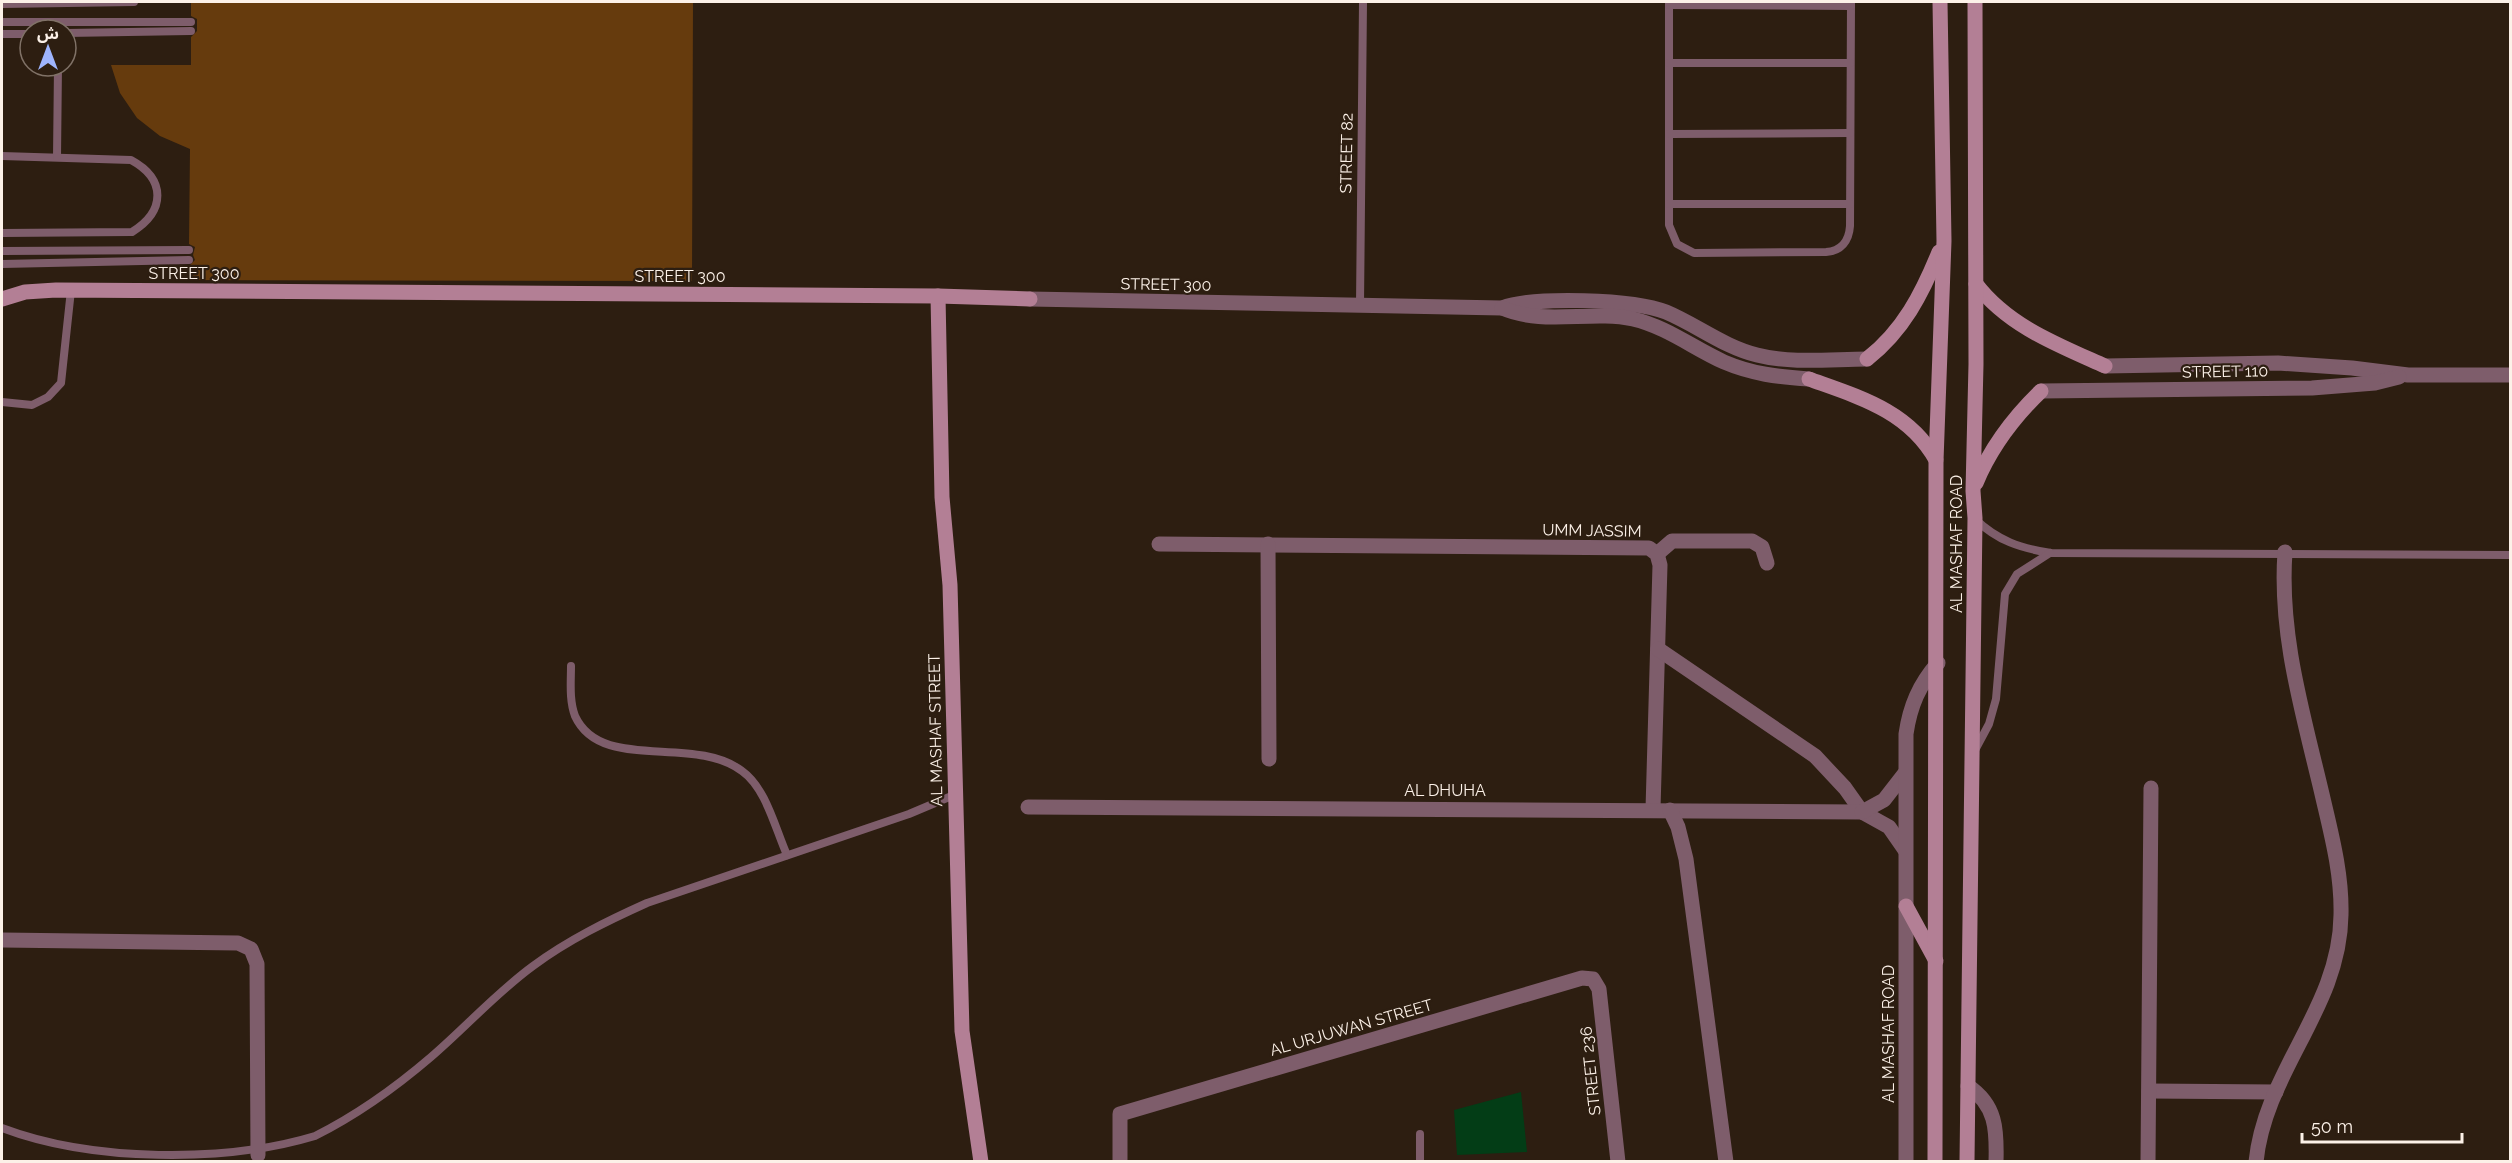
<svg xmlns="http://www.w3.org/2000/svg" width="2512" height="1163" font-family="Raleway,'Noto Sans Arabic',sans-serif">
<style>
.green{fill:#033d16}
.building{fill:#663b0d}
.lines{fill:none;stroke-linecap:round;stroke-linejoin:round}
.lane{stroke:#7e5d6b;stroke-width:8}
.street{stroke:#7e5d6b;stroke-width:15}
.secondary{stroke:#b37f95;stroke-width:15}
.labels{text-anchor:middle;stroke-width:4.5;stroke-linejoin:round;paint-order:stroke}
.street-label{font-size:16px;fill:#fcf1e8;stroke:#2d1e11}
</style>
<rect width="100%" height="100%" fill="#2d1e11"/>
<polygon class="green" points="1521,1092 1527,1152 1457,1155 1454,1110"/>
<polygon class="building" points="191,2 693,2 692,281 189,280 189,266 195,260 193,255 195,247 189,244 190,149 160,136 137,118 120,93 111,65 191,65 191,37 197,31 197,19 191,16"/>
<g class="lines">
<g class="lane">
<path d="M1669 2V225L1677 244 1694 253 1826 252C1841 251 1849 241 1850 226L1851 2"/>
<polyline points="2,4 134,2"/>
<polyline points="1669,5 1851,6"/>
<polyline points="2,22 191,22"/>
<polyline points="66,33 191,31"/>
<polyline points="2,34 30,34"/>
<polyline points="1669,63 1850,63"/>
<polyline points="1669,134 1850,133"/>
<path d="M2 156 131 160C166 179 166 211 132 232L2 233"/>
<polyline points="57,157 58,66"/>
<polyline points="1669,204 1850,204"/>
<polyline points="2,251 189,250"/>
<polyline points="2,264 189,260"/>
<polyline points="1360,305 1363,2"/>
<polyline points="2,402 32,405 48,397 61,383 71,290"/>
<path d="M1975 519C1998 541 2020 548 2051 553L2510 555"/>
<path d="M571 666C571 682 569 700 575 716 601 773 693 734 742 771 766 788 775 828 787 855"/>
<polyline points="1974,752 1989,724 1996,699 2005,594 2017,574 2050,553"/>
<path d="M2 1128C92 1162 225 1163 315 1136 357 1115 396 1087 431 1057 466 1027 496 993 533 966 568 940 607 921 647 903L909 814 954 795"/>
<polyline points="1420,1134 1420,1162"/>
</g>
<g class="street">
<path d="M1030 299 1502 308C1534 296 1634 299 1666 312 1697 325 1724 347 1757 355 1792 364 1832 359 1867 359"/>
<path d="M1502 308C1543 326 1590 310 1633 319 1667 327 1693 348 1724 362 1752 374 1778 377 1809 379"/>
<polyline points="2105,366 2278,363 2352,368 2408,375 2510,375"/>
<polyline points="2041,391 2312,388 2375,383 2399,377"/>
<polyline points="1159,544 1649,548 1657,554 1660,565 1653,809"/>
<polyline points="1268,544 1269,759"/>
<polyline points="1657,554 1672,541 1752,541 1762,547 1767,563"/>
<polyline points="1658,649 1815,756 1845,788 1862,812"/>
<polyline points="1028,807 1862,812 1889,827 1905,850"/>
<polyline points="1670,810 1678,827 1686,859 1726,1162"/>
<polyline points="1862,812 1884,800 1905,773"/>
<polyline points="2,940 238,943 251,949 257,964 258,1155"/>
<path d="M1968 1086C1996 1105 1997 1129 1996 1162"/>
<polyline points="2149,1091 2276,1092"/>
<polyline points="1120,1162 1120,1114 1582,978 1593,979 1599,989 1618,1162"/>
<path d="M1906 1162V734C1910 706 1919 685 1938 663"/>
<polyline points="2148,1162 2151,788"/>
<path d="M2256 1162C2265 1071 2340 1008 2341 915 2342 873 2331 833 2322 794 2303 713 2279 635 2285 552"/>
</g>
<g class="secondary">
<path d="M1976 284C2008 326 2058 345 2105 366"/>
<polyline points="938,296 942,497 950,585 962,1031 981,1162"/>
<polyline points="2,299 25,292 56,290 938,296 1030,299"/>
<path d="M1867 359C1903 331 1922 294 1939 252"/>
<path d="M1809 379C1859 397 1909 411 1936 460"/>
<path d="M1976 483C1991 447 2013 418 2041 391"/>
<polyline points="1906,906 1936,961"/>
<polyline points="1935,1162 1936,461 1944,241 1940,2"/>
<polyline points="1967,1162 1975,518 1973,491 1976,364 1975,2"/>
</g>
</g>
<g class="labels">
<g class="street-label">
<text transform="translate(1346 153) rotate(-89)" y="6">STREET 82</text>
<text x="194" y="279">STREET 300</text>
<text x="680" y="282">STREET 300</text>
<text transform="translate(1166 284) rotate(1)" y="6">STREET 300</text>
<text transform="translate(2225 371) rotate(-1)" y="6">STREET 110</text>
<text transform="translate(1592 530) rotate(1)" y="6">UMM JASSIM</text>
<text transform="translate(1956 544) rotate(-90)" y="6">AL MASHAF ROAD</text>
<text transform="translate(935 730) rotate(-91)" y="6">AL MASHAF STREET</text>
<text x="1445" y="796">AL DHUHA</text>
<text transform="translate(1351 1027) rotate(-16)" y="6">AL URJUWAN STREET</text>
<text transform="translate(1888 1034) rotate(-90)" y="6">AL MASHAF ROAD</text>
<text transform="translate(1590 1071) rotate(-96)" y="6">STREET 236</text>
</g>
</g>
<rect width="2512" height="1163" fill="none" stroke="#fcf1e8" stroke-width="6"/>
<g transform="translate(48 48)"><circle r="28" fill="#2d1e11" stroke="#807267" stroke-width="1.5"/>
<path d="M0-4.5L10 22L0 15L-10 22Z" fill="#9eb4fd"/>
<text y="-9" font-size="16" font-weight="bold" text-anchor="middle" fill="#fcf1e8">ش</text>
</g>
<path d="M2302 1133v9h160v-9" fill="none" stroke="#fcf1e8" stroke-width="3"/>
<text x="2311" y="1133" font-size="18" fill="#fcf1e8" stroke="#2d1e11" stroke-width="4.5" paint-order="stroke">50 m</text>
</svg>
